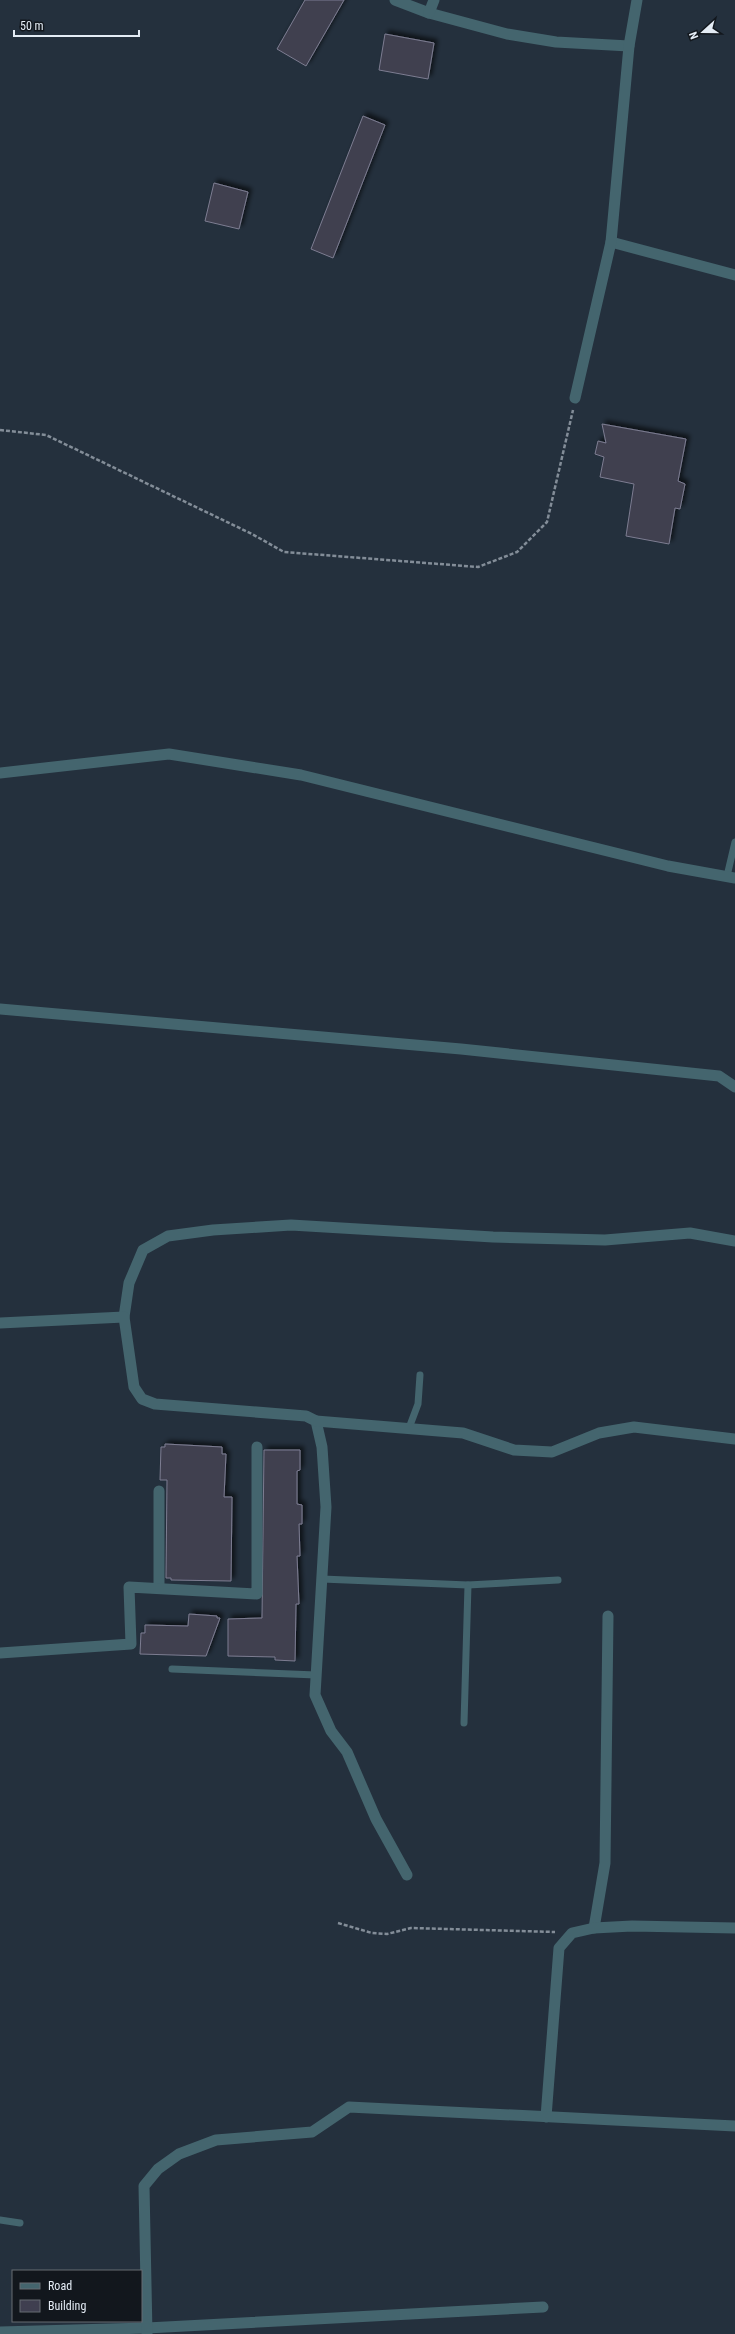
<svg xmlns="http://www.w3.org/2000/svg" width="735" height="2334" font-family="'Roboto Condensed',sans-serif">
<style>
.building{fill:#3f3f50;stroke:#7d7d91;filter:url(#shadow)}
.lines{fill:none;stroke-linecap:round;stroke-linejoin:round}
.path{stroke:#838d98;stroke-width:2.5;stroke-dasharray:4 2;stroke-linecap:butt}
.service{stroke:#44656e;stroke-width:7}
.minor{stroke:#44656e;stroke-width:11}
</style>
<defs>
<filter id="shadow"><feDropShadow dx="3.5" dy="-3.5" stdDeviation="2" flood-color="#0009"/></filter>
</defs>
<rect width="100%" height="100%" fill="#24303d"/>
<g class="building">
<polygon points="305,0 344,0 306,66 277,49"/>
<polygon points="385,34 434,43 428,79 379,70"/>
<polygon points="363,116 385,125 333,258 311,249"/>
<polygon points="214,183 248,192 239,229 205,221"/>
<polygon points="602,424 686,439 678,481 685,484 680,509 675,508 669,544 626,536 634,484 600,477 604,457 595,454 598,441 606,443"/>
<polygon points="165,1444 222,1447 222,1454 226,1454 224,1497 232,1497 231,1581 171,1580 171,1578 166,1578 167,1480 160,1480 161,1447 165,1447"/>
<polygon points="264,1450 300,1450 300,1470 297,1471 297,1504 302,1505 302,1524 299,1524 300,1556 297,1556 299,1604 296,1604 295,1661 275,1660 275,1657 228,1656 228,1619 262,1618"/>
<polygon points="189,1614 217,1616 217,1618 220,1618 206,1656 140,1654 141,1633 145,1633 145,1625 188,1626"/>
</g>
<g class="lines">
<g class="path">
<polyline points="0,430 46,435 252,534 284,552 478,567 517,552 547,522 573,410"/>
<polyline points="338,1923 372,1933 387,1934 411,1928 555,1932"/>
</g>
<g class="service">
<polyline points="727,876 735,842"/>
<polyline points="409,1428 418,1404 420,1375"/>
<polyline points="322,1579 468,1585 558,1580"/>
<polyline points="172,1669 316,1675"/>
<polyline points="464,1723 468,1585"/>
<polyline points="0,2220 20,2223"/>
</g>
<g class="minor">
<polyline points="395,0 429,13 507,34 556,42 629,46"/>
<polyline points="429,13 434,0"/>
<polyline points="611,242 735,275"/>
<polyline points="575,398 611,242 629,46 637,0"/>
<polyline points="0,773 169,754 301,775 668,866 735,878"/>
<polyline points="0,1009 461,1049 719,1076 735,1087"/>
<polyline points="124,1317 129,1283 143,1250 168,1236 213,1230 291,1225 493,1237 605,1240 690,1233 735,1241"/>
<polyline points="0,1323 124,1317 134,1387 142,1399 155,1404 306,1416 316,1421 322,1447 326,1507 315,1695 331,1731 347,1752 376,1819 407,1875"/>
<polyline points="316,1421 463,1433 514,1450 552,1452 599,1433 634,1427 735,1439"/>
<polyline points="159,1588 159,1491"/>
<polyline points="0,1653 131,1644 129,1587 257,1594 257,1447"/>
<polyline points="594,1928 605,1863 608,1616"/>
<polyline points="546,2117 559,1948 572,1933 594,1928 632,1926 735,1928"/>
<polyline points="0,2332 147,2328 543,2307"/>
<polyline points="147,2334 144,2186 158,2169 179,2154 216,2140 312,2132 349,2107 735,2126"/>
</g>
</g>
<rect x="12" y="2270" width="130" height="52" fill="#12171d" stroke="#666c73"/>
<rect x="20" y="2283" width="20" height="6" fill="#44656e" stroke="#666c73"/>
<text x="48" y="2290" font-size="12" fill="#e4ecf5">Road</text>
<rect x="20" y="2300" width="20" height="12" fill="#3f3f50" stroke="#666c73"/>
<text x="48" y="2310" font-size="12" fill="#e4ecf5">Building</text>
<g transform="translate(703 32) rotate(249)" stroke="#12171d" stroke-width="3" paint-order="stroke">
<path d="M0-3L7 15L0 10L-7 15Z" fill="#e4ecf5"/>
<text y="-6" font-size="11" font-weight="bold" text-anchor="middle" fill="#e4ecf5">N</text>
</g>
<path d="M14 30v6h125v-6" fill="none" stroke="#e4ecf5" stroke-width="2"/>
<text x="20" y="30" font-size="12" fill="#e4ecf5" stroke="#12171d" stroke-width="3" paint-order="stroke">50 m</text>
</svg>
